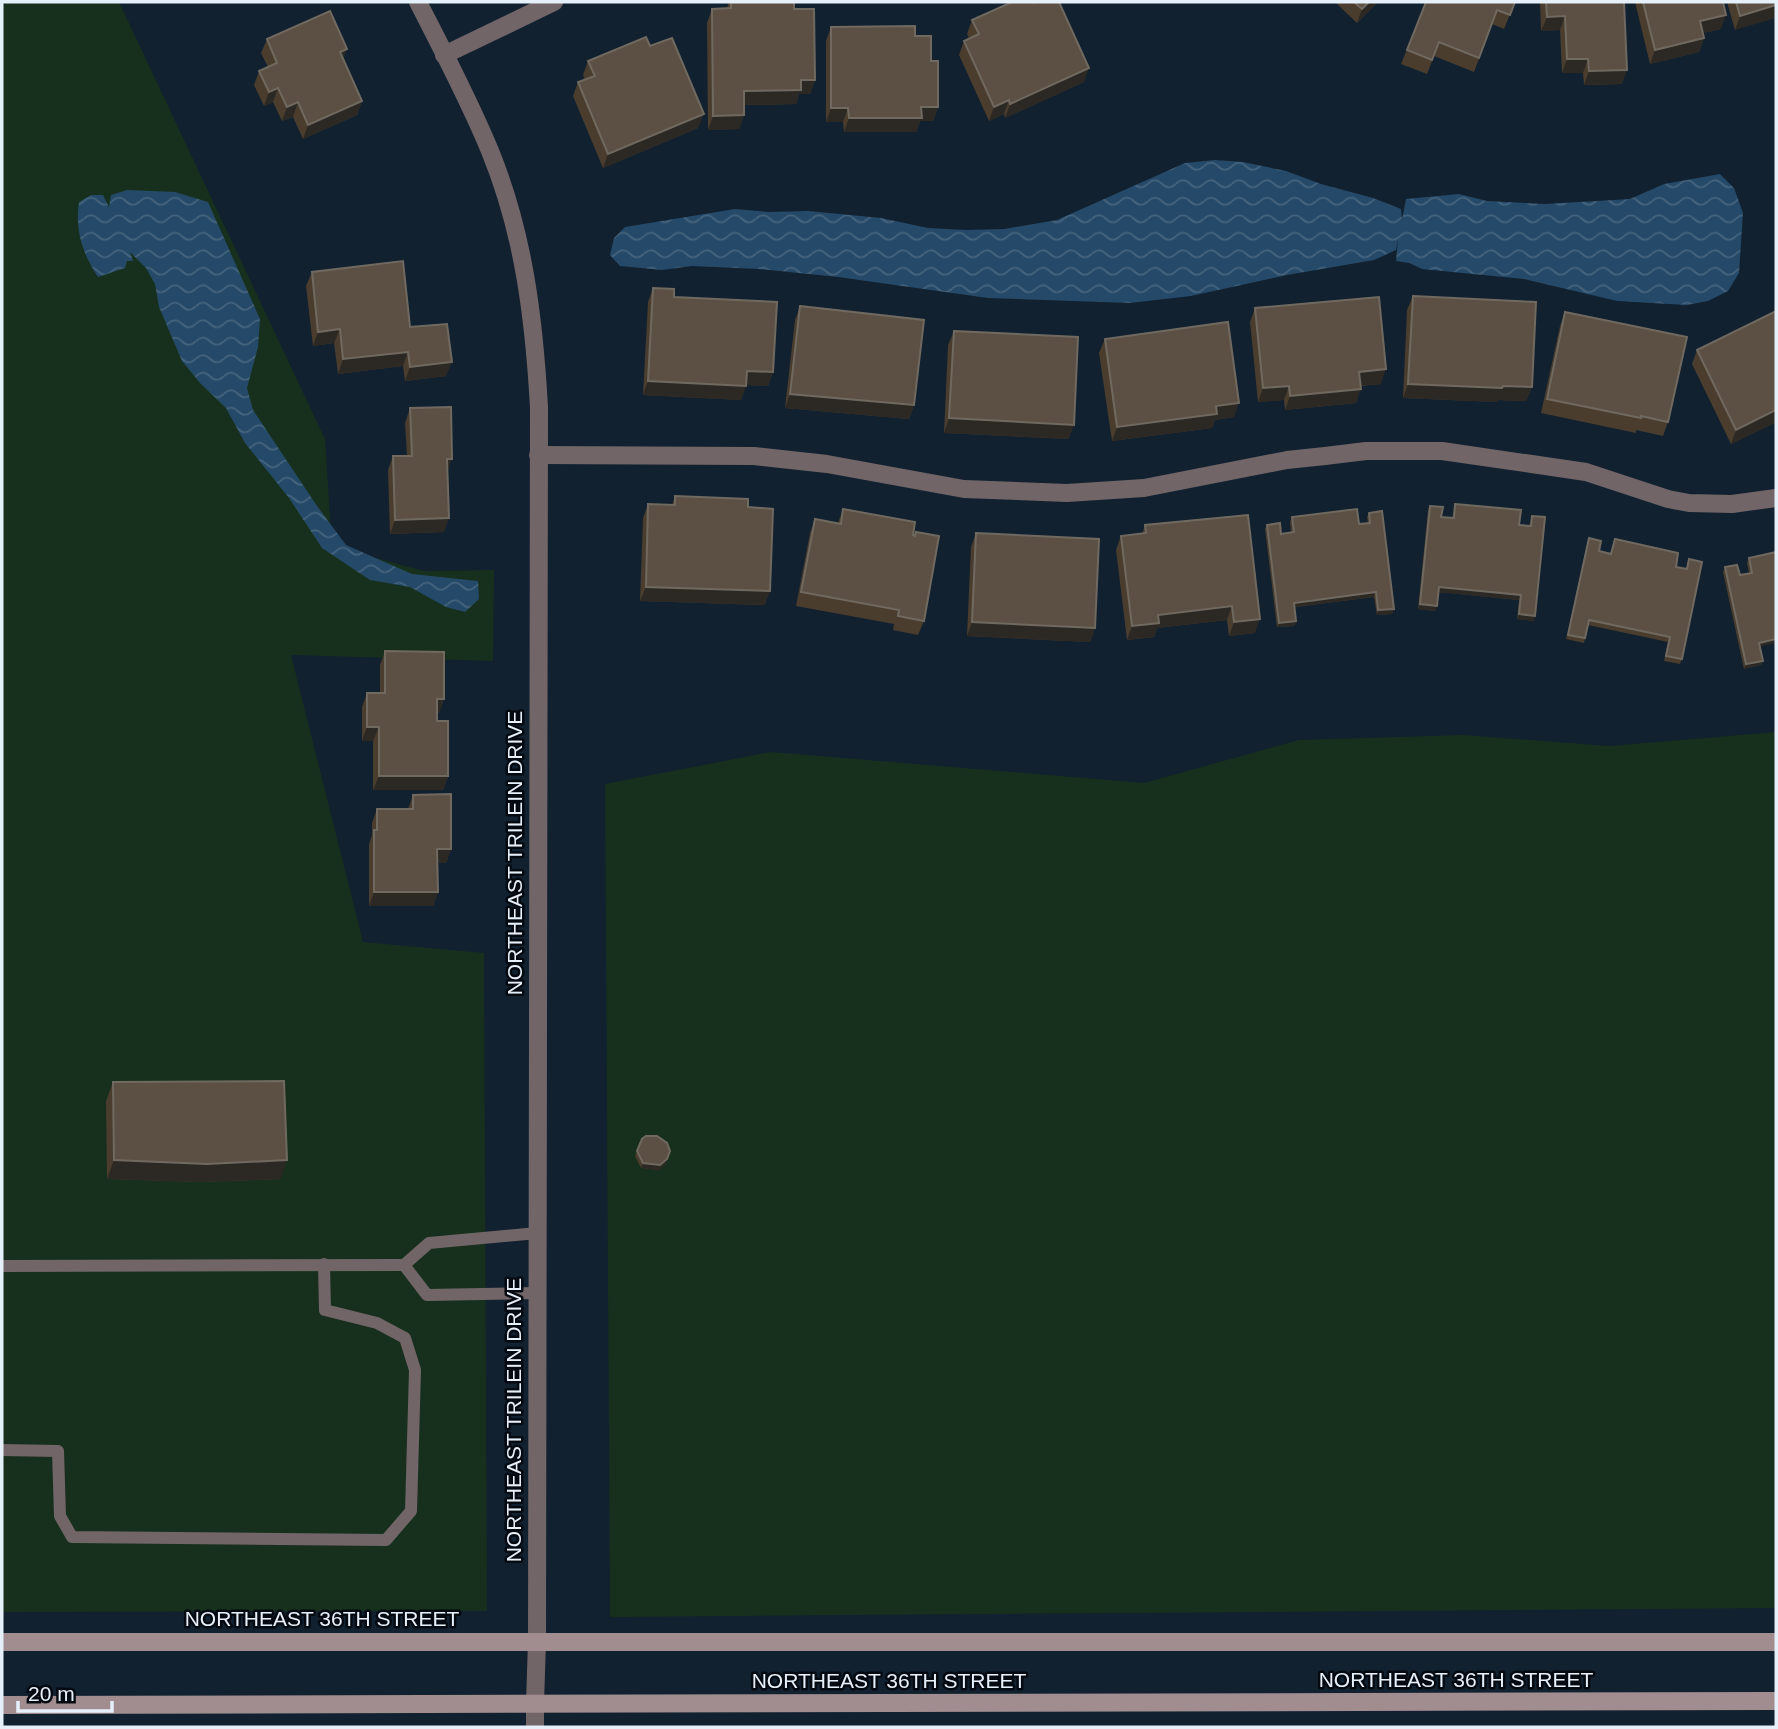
<svg xmlns="http://www.w3.org/2000/svg" width="1778" height="1729" font-family="Arial,sans-serif">
<style>
.grass{fill:#16301d}
.water{fill:url(#water-waves)}
.lines{fill:none;stroke-linecap:round;stroke-linejoin:round}
.service{stroke:#726567;stroke-width:12}
.minor{stroke:#726567;stroke-width:18}
.tertiary{stroke:#726567;stroke-width:18}
.secondary{stroke:#a18d90;stroke-width:18}
.wall{fill:#4a3d2d}
.shaded-wall{fill:#2c2925}
.building{fill:#5b5043;stroke:#706960;stroke-width:2}
.labels{text-anchor:middle;stroke-width:5;stroke-linejoin:round;paint-order:stroke}
.street-label{font-size:21px;fill:#e6f0fa;stroke:#050a11}
</style>
<defs>
<pattern id="water-waves" width="16" height="10" patternUnits="userSpaceOnUse" patternTransform="scale(1.75)"><rect width="16" height="10" fill="#254968"/><path d="M0 5q4-4 8 0t8 0" fill="none" stroke="#45647e"/></pattern>
</defs>
<rect width="100%" height="100%" fill="#112130"/>
<g class="grass">
<polygon points="2,2 119,2 325,439 332,546 424,571 494,570 493,661 291,655 363,942 484,953 487,1611 2,1612"/>
<polygon points="1776,732 1776,1608 610,1617 605,784 771,752 1144,783 1299,740 1464,735 1609,746"/>
</g>
<g class="water">
<polygon points="1215,160 1243,162 1286,171 1321,184 1373,198 1401,209 1402,220 1406,199 1459,194 1487,201 1545,204 1630,199 1664,184 1720,174 1734,188 1743,213 1739,273 1728,291 1708,301 1687,305 1617,301 1524,279 1422,269 1409,263 1396,261 1398,238 1396,250 1374,260 1287,275 1191,296 1130,303 988,298 838,277 759,269 692,266 662,270 620,266 610,255 614,238 625,227 735,209 769,212 808,211 881,218 928,228 966,230 1004,229 1057,220 1185,163"/>
<path d="M127 190 175 192 208 202 260 319 258 347 247 388 253 410 317 506 346 545 412 574 478 581 479 599 465 612 446 607 410 587 370 580 322 548 289 498 245 443 226 408 200 383 182 361 159 307 155 284 146 268 130 252 133 261H127L125 268 98 277C82 253 75 230 79 202L91 195H103L109 207 111 195Z"/>
</g>
<g class="lines">
<g class="service">
<polyline points="537,1233 429,1243 404,1265 427,1295 537,1293"/>
<polyline points="2,1266 404,1265"/>
<polyline points="2,1450 58,1451 60,1516 72,1537 386,1540 411,1511 415,1370 405,1338 377,1323 325,1310 324,1264"/>
</g>
<g class="minor">
<polyline points="444,55 554,2"/>
<polyline points="538,455 754,456 827,464 964,489 1067,493 1144,488 1287,460 1325,456 1366,451 1442,451 1586,472 1668,499 1689,503 1732,504 1776,498"/>
<polyline points="535,1704 535,1727"/>
</g>
<path class="tertiary" d="M418 2C443 51 469 100 490 151 524 234 534 319 539 407L537 1641 535 1704"/>
<g class="secondary">
<polyline points="2,1642 1776,1642"/>
<polyline points="2,1705 1776,1701"/>
</g>
</g>
<g class="wall">
<polygon points="729,2 794,2 794,9 815,80 810,94 799,94 796,104 744,105 744,115 739,129 708,130 707,23 712,9 727,8"/>
<polygon points="1335,2 1378,2 1357,23"/>
<polygon points="1426,2 1515,2 1504,29 1492,24 1474,72 1434,56 1427,74 1401,64"/>
<polygon points="1540,2 1624,2 1622,84 1584,85 1583,73 1562,73 1560,30 1541,31"/>
<polygon points="1635,2 1723,2 1721,29 1703,33 1704,38 1699,52 1650,64"/>
<polygon points="1727,2 1776,2 1735,30"/>
<polygon points="972,20 1084,82 1005,118 1004,114 989,121 959,55 964,41 969,38 967,34"/>
<polygon points="831,27 915,36 931,61 938,107 933,121 920,121 916,132 844,132 843,122 826,122 826,41"/>
<polygon points="267,39 347,49 343,59 362,101 357,115 303,139 293,117 282,121 273,102 264,106 254,85 259,71 268,67 261,53"/>
<polygon points="650,46 698,128 603,168 573,96 578,82 585,80 583,75 588,61"/>
<polygon points="312,272 410,327 446,376 405,381 403,366 338,374 334,343 313,346 306,286"/>
<polygon points="653,288 674,297 773,372 768,386 746,385 741,400 643,395 648,302"/>
<polygon points="1413,296 1532,387 1526,401 1498,400 1497,402 1403,398 1407,310"/>
<polygon points="800,306 914,405 909,419 785,408 795,320"/>
<polygon points="1255,308 1381,384 1361,386 1356,403 1285,410 1284,400 1258,402 1250,322"/>
<polygon points="1776,311 1776,422 1731,444 1692,364 1697,350"/>
<polygon points="1565,312 1668,422 1663,436 1636,430 1636,433 1541,413 1560,326"/>
<polygon points="954,331 1069,439 944,433 948,345"/>
<polygon points="1105,339 1234,417 1215,420 1212,428 1112,441 1099,353"/>
<polygon points="410,408 444,532 390,534 388,470 393,456 407,456 405,423"/>
<polygon points="675,496 748,507 765,605 640,601 643,518 648,504 672,505"/>
<polygon points="1455,504 1519,525 1529,526 1532,516 1534,621 1517,619 1519,600 1439,592 1435,611 1418,609 1428,510 1430,506 1441,517 1452,518"/>
<polygon points="843,509 913,535 915,536 916,532 924,621 918,635 893,630 894,624 796,606 810,533 815,519 838,523"/>
<polygon points="1369,513 1394,609 1392,614 1377,615 1374,597 1295,607 1295,626 1277,627 1265,529 1267,525 1281,534 1291,532 1290,522 1292,517 1359,524 1368,523 1367,517"/>
<polygon points="1248,515 1255,633 1229,636 1227,620 1157,628 1154,637 1127,640 1116,550 1121,536 1142,534 1145,525"/>
<polygon points="976,533 1095,628 1090,642 967,636 971,547"/>
<polygon points="1589,538 1599,551 1611,553 1615,539 1676,567 1686,569 1689,559 1682,659 1680,664 1664,661 1668,642 1588,625 1584,643 1566,639"/>
<polygon points="1776,552 1760,647 1763,661 1761,665 1744,669 1723,572 1725,567 1740,575 1749,573 1747,563 1749,558"/>
<polygon points="385,651 444,699 439,713 437,713 437,721 448,776 443,790 373,790 373,741 362,741 362,707 367,693 380,693 380,665"/>
<polygon points="413,795 451,849 446,863 437,863 438,892 433,906 369,906 369,844 372,835 372,823 377,809 408,809"/>
<polygon points="113,1082 281,1179 200,1182 107,1179 106,1101"/>
<polygon points="642,1139 666,1164 659,1170 641,1168 635,1156"/>
</g>
<g class="shaded-wall">
<polygon points="1369,2 1378,2 1357,23 1362,9"/>
<polygon points="1776,5 1776,18 1735,30 1740,16"/>
<polygon points="1726,15 1721,29 1695,35 1700,21"/>
<polygon points="1565,16 1560,30 1541,31 1547,17"/>
<polygon points="1704,38 1699,52 1650,64 1655,50"/>
<polygon points="347,49 342,63 340,52"/>
<polygon points="1567,59 1588,59 1583,73 1562,73"/>
<polygon points="1089,68 1084,82 1005,118 1010,104"/>
<polygon points="1627,70 1622,84 1584,85 1589,71"/>
<polygon points="801,80 815,80 810,94 799,94 796,104 739,105 744,91"/>
<polygon points="278,88 273,102 264,106 269,92"/>
<polygon points="1009,100 1004,114 989,121 994,107"/>
<polygon points="362,101 357,115 303,139 308,125"/>
<polygon points="298,102 293,117 282,121 287,107"/>
<polygon points="921,107 938,107 933,121 920,121 916,132 844,132 849,118"/>
<polygon points="831,108 848,108 843,122 826,122"/>
<polygon points="704,114 698,128 603,168 608,154"/>
<polygon points="744,115 739,129 708,130 713,116"/>
<polygon points="340,329 334,343 313,346 318,332"/>
<polygon points="408,352 403,366 338,374 343,359"/>
<polygon points="452,362 446,376 405,381 410,367"/>
<polygon points="1386,369 1381,384 1354,386 1359,372"/>
<polygon points="747,371 773,372 768,386 742,385"/>
<polygon points="648,381 746,386 741,400 643,395"/>
<polygon points="1408,384 1503,386 1532,387 1526,401 1498,400 1497,402 1403,398"/>
<polygon points="1289,386 1284,400 1258,402 1263,388"/>
<polygon points="1361,389 1356,403 1285,410 1290,396"/>
<polygon points="790,394 914,405 909,419 785,408"/>
<polygon points="1239,403 1234,417 1215,420 1212,428 1112,441 1117,427 1216,406"/>
<polygon points="1776,410 1776,422 1731,444 1736,430"/>
<polygon points="949,418 1074,425 1069,439 944,433"/>
<polygon points="447,459 452,459 447,473"/>
<polygon points="449,518 444,532 390,534 395,520"/>
<polygon points="646,587 770,591 765,605 640,601"/>
<polygon points="1439,587 1521,595 1519,600 1437,592"/>
<polygon points="1376,592 1374,597 1292,607 1294,603"/>
<polygon points="1420,604 1437,606 1435,611 1418,609"/>
<polygon points="1232,606 1227,620 1157,628 1154,637 1127,640 1132,626 1158,615"/>
<polygon points="1394,609 1392,614 1377,615 1378,610"/>
<polygon points="1519,614 1535,616 1534,621 1517,619"/>
<polygon points="1260,619 1255,633 1229,636 1234,622"/>
<polygon points="1296,621 1295,626 1277,627 1279,623"/>
<polygon points="972,622 1095,628 1090,642 967,636"/>
<polygon points="1776,639 1776,643 1757,647 1759,643"/>
<polygon points="1763,661 1761,665 1744,669 1746,664"/>
<polygon points="437,699 444,699 439,713 432,713"/>
<polygon points="367,727 379,727 373,741 362,741"/>
<polygon points="379,776 448,776 443,790 373,790"/>
<polygon points="437,849 451,849 446,863 432,863"/>
<polygon points="374,892 438,892 433,906 369,906"/>
<polygon points="667,1159 666,1164 659,1170 641,1168 643,1163"/>
<polygon points="114,1160 287,1160 281,1179 200,1182 107,1179"/>
</g>
<g class="building">
<polygon points="731,2 794,2 794,9 814,9 815,80 801,80 801,90 744,91 744,115 713,116 712,9 731,8"/>
<polygon points="1012,2 1033,2 1034,3 1037,2 1059,2 1089,68 1010,104 1009,100 994,107 964,41 979,34 972,20"/>
<polygon points="1354,2 1369,2 1362,9"/>
<polygon points="1426,2 1515,2 1510,15 1497,10 1479,58 1439,42 1432,60 1407,50"/>
<polygon points="1546,2 1624,2 1627,70 1589,71 1588,59 1567,59 1565,16 1547,17"/>
<polygon points="1643,2 1723,2 1726,15 1700,21 1704,38 1655,50"/>
<polygon points="1736,2 1776,2 1776,5 1740,16"/>
<polygon points="330,11 347,49 340,52 362,101 308,125 298,102 287,107 278,88 269,92 259,71 277,63 267,39"/>
<polygon points="915,26 915,36 931,36 931,61 938,61 938,107 921,107 922,118 849,118 848,108 831,108 831,27"/>
<polygon points="646,37 650,46 672,38 704,114 608,154 578,82 595,76 588,61"/>
<polygon points="403,261 410,327 447,324 452,362 410,367 408,352 343,359 340,329 318,332 312,272"/>
<polygon points="653,288 674,289 674,297 777,302 773,372 747,371 746,386 648,381"/>
<polygon points="1413,296 1536,302 1532,387 1503,386 1502,388 1408,384"/>
<polygon points="1379,297 1386,369 1359,372 1361,389 1290,396 1289,386 1263,388 1255,308"/>
<polygon points="800,306 924,320 914,405 790,394"/>
<polygon points="1776,311 1776,410 1736,430 1697,350"/>
<polygon points="1565,312 1687,337 1668,422 1641,416 1641,418 1547,399"/>
<polygon points="1228,322 1239,403 1216,406 1217,414 1117,427 1105,339"/>
<polygon points="954,331 1078,337 1074,425 949,418"/>
<polygon points="451,407 452,459 447,459 449,518 395,520 393,456 412,456 410,408"/>
<polygon points="675,496 748,499 748,507 773,509 770,591 646,587 648,504 675,505"/>
<polygon points="1455,504 1521,510 1519,525 1531,526 1532,516 1545,517 1535,616 1519,614 1521,595 1439,587 1437,606 1420,604 1430,506 1443,507 1441,517 1454,518"/>
<polygon points="843,509 915,522 913,535 915,536 916,532 939,536 924,621 898,616 899,610 801,592 815,519 841,524"/>
<polygon points="1357,509 1359,524 1370,523 1369,513 1382,511 1394,609 1378,610 1376,592 1294,603 1296,621 1279,623 1267,525 1280,523 1281,534 1294,532 1292,517"/>
<polygon points="1248,515 1260,619 1234,622 1232,606 1158,615 1159,623 1132,626 1121,536 1146,533 1145,525"/>
<polygon points="976,533 1099,539 1095,628 972,622"/>
<polygon points="1589,538 1601,541 1599,551 1611,554 1615,539 1678,553 1676,567 1687,569 1689,559 1702,562 1682,659 1666,656 1670,637 1589,620 1585,638 1568,635"/>
<polygon points="1776,552 1776,639 1759,643 1763,661 1746,664 1725,567 1737,565 1740,575 1752,573 1749,558"/>
<polygon points="385,651 444,652 444,699 437,699 437,721 448,721 448,776 379,776 379,727 367,727 367,693 385,693"/>
<polygon points="451,794 451,849 437,849 438,892 374,892 374,830 377,830 377,809 413,809 413,795"/>
<polygon points="284,1081 287,1160 207,1164 114,1160 113,1082"/>
<polygon points="646,1136 657,1136 667,1143 670,1151 667,1159 660,1165 643,1163 637,1151 642,1139"/>
</g>
<g class="labels">
<g class="street-label">
<text transform="translate(515 853) rotate(-90)" y="7">NORTHEAST TRILEIN DRIVE</text>
<text transform="translate(514 1420) rotate(-90)" y="7">NORTHEAST TRILEIN DRIVE</text>
<text x="322" y="1626">NORTHEAST 36TH STREET</text>
<text x="1456" y="1687">NORTHEAST 36TH STREET</text>
<text x="889" y="1688">NORTHEAST 36TH STREET</text>
</g>
</g>
<rect width="1778" height="1729" fill="none" stroke="#e6f0fa" stroke-width="7"/>
<path d="M18 1701v10h94v-10" fill="none" stroke="#e6f0fa" stroke-width="3.5"/>
<text x="28" y="1701" font-size="21" fill="#e6f0fa" stroke="#050a11" stroke-width="5" paint-order="stroke">20 m</text>
</svg>
